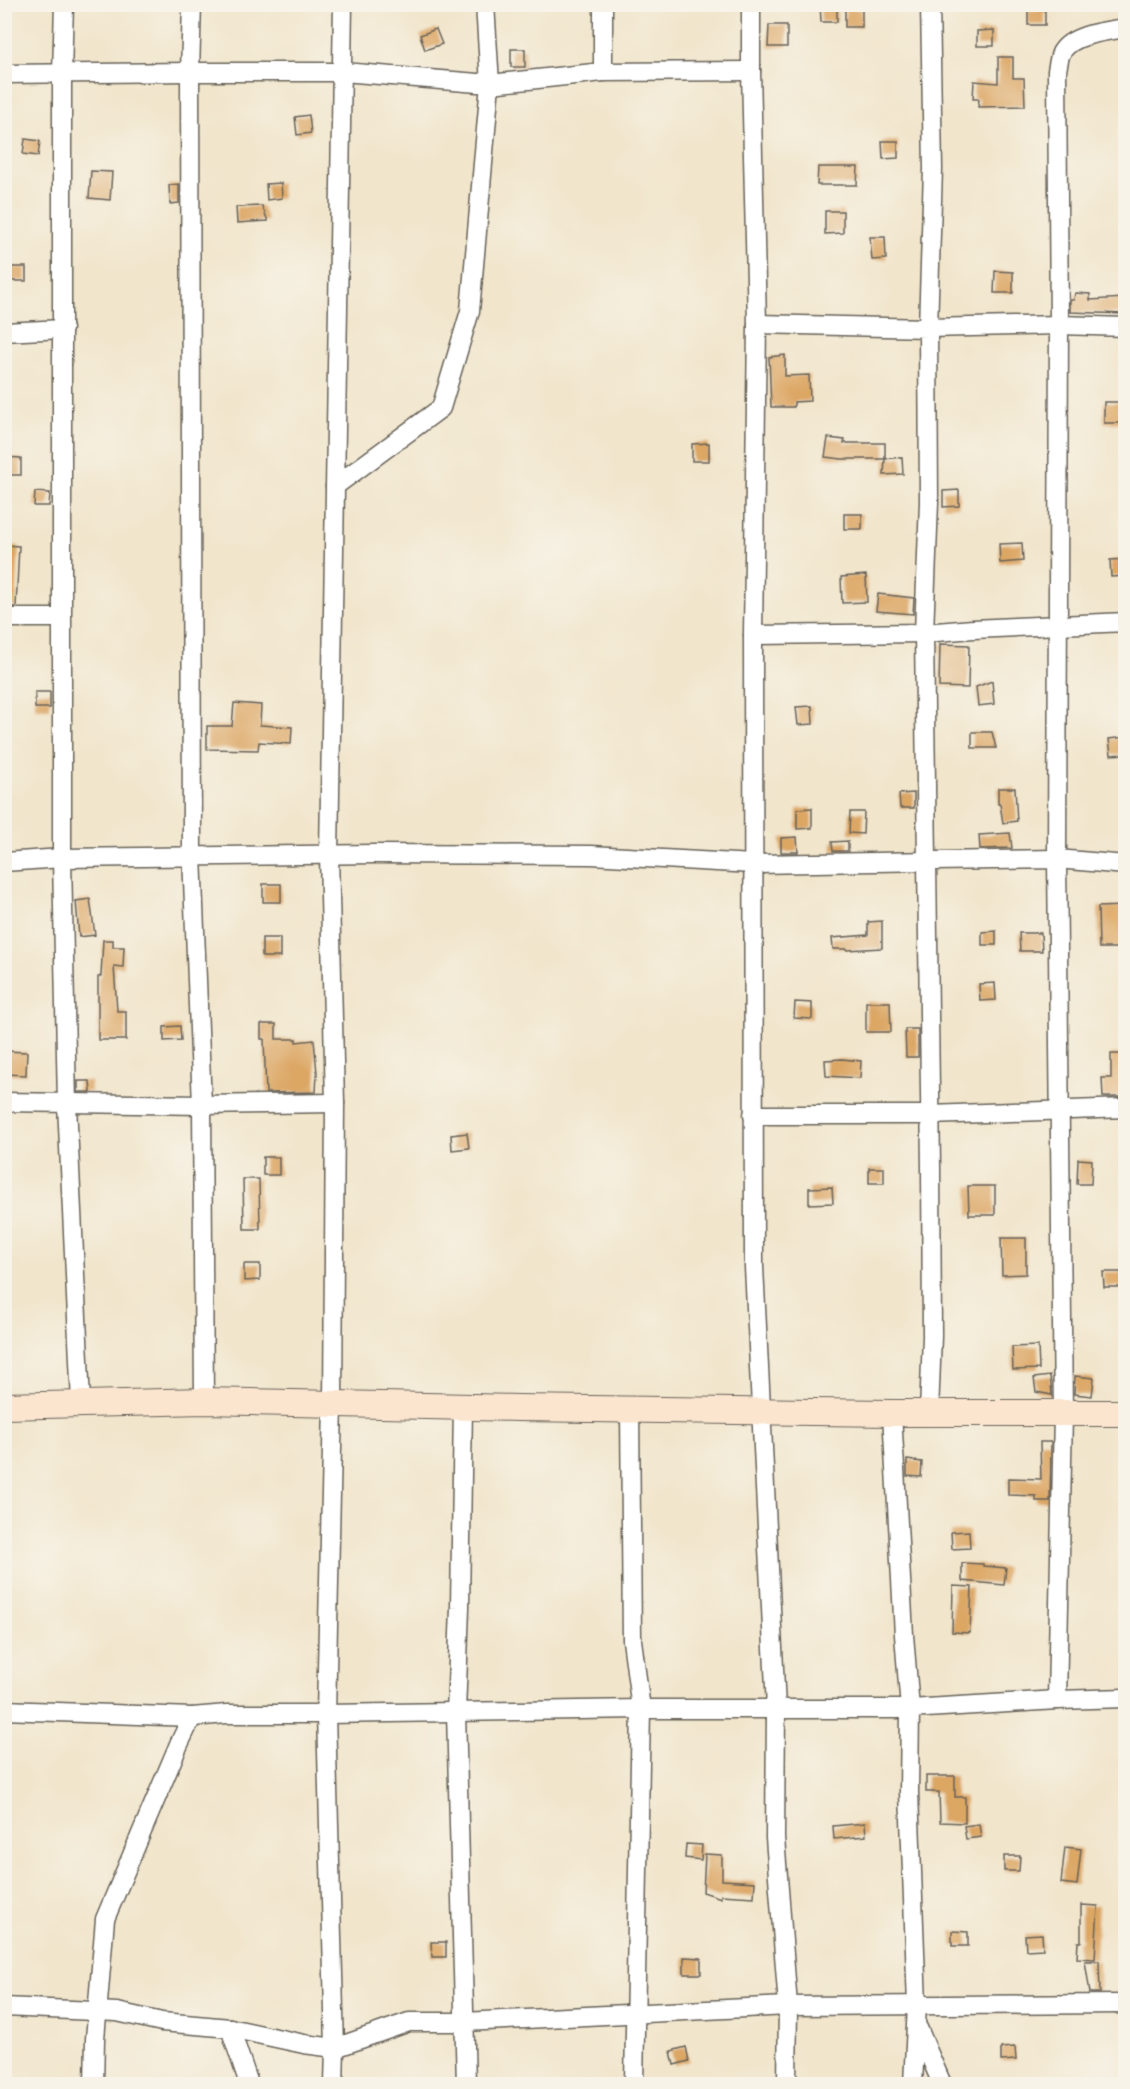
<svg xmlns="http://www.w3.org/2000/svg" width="1130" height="2089" font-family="'Old Standard TT',serif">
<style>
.building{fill:#dca663}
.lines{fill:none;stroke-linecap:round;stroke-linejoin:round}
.street-casing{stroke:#676259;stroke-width:21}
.secondary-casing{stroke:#676259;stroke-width:28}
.street{stroke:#fff;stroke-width:18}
.secondary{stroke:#fbe5cf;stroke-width:26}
</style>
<rect width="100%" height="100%" fill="#f7f3e8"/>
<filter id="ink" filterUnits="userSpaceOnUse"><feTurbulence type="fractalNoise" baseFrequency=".0167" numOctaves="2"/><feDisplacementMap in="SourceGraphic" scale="12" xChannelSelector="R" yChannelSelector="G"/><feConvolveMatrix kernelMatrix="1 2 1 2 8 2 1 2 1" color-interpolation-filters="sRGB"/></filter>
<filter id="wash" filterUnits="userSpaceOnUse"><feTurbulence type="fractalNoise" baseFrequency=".008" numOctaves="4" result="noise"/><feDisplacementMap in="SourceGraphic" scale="24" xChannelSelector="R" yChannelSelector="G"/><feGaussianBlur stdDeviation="1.35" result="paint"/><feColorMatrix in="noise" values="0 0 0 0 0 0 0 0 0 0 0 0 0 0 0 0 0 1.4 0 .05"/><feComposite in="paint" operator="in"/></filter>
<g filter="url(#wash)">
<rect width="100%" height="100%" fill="#f1e5cb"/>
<g id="blocks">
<g class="building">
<polygon points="820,4 837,4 837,22 821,22"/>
<rect x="845" y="9" width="17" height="18"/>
<polygon points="1045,9 1045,25 1028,25 1028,10"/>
<polygon points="769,25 787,25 787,47 768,47"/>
<polygon points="436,29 442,44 425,50 420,35"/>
<polygon points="994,30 994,46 977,46 977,31"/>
<rect x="511" y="49" width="14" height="18"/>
<polygon points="998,57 1013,57 1013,78 1024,78 1025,106 978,107 979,99 973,99 974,81 998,83"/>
<polygon points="309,115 311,133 297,135 295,117"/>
<polygon points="25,139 40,141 38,156 23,154"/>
<polygon points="882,141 898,141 898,158 883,159"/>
<polygon points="818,167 858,167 857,185 817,185"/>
<polygon points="91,171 112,172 110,200 89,198"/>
<polygon points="281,183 282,198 267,200 266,184"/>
<polygon points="179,184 179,203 170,204 169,185"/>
<polygon points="262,206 268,221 237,223 236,207"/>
<polygon points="825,211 843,211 843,233 825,234"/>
<polygon points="870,237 885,237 886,259 872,260"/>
<rect x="10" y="267" width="16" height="14"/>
<polygon points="995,271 1013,272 1013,293 994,293"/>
<polygon points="1075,293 1090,294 1090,300 1125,298 1125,314 1070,312 1070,300 1074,300"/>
<polygon points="785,355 785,376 809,375 810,401 794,402 794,407 771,407 769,357"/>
<polygon points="1104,402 1121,402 1122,423 1104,423"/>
<polygon points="828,438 845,440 844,443 885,443 885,459 842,459 825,457"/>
<polygon points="709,443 709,461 692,461 692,444"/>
<polygon points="4,457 21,458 21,475 4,475"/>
<polygon points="902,457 903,474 884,475 885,459"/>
<polygon points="959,490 959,506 943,507 943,491"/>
<polygon points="35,492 50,493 49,506 34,506"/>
<rect x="844" y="514" width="18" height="15"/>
<polygon points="1022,543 1023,561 1000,563 999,544"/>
<polygon points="5,545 19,546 16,607 4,607"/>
<polygon points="1125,559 1125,576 1111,577 1110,560"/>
<polygon points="866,575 867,602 842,603 841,577"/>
<polygon points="878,594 914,598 913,614 876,611"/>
<polygon points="940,644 969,645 968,688 939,687"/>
<polygon points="992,681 994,704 978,706 976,687"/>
<rect x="35" y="692" width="15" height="16"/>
<polygon points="234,703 261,705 260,725 292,727 291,744 259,742 258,750 207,749 207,726 232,726"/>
<polygon points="812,706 813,724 798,725 796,707"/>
<polygon points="972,732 992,732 996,748 972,748"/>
<polygon points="1125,737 1125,754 1111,755 1109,739"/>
<polygon points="998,788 1015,788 1017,821 1003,823 1000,804 998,804"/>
<polygon points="914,793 914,808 900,808 899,794"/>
<polygon points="812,808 812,828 797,829 797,809"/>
<polygon points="850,812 864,812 863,834 849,833"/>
<polygon points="1010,833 1012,848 980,849 979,835"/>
<polygon points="797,837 798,852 781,852 781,838"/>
<polygon points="848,841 848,851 833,851 832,842"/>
<rect x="263" y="884" width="18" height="18"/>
<polygon points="90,899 95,935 79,937 76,901"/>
<polygon points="1124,906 1125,948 1099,948 1098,907"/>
<polygon points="882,921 882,948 847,950 847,949 833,949 832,938 868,935 868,922"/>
<polygon points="996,931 996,945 982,945 982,932"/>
<polygon points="1019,933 1041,933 1042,951 1020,951"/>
<rect x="262" y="938" width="18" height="19"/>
<polygon points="103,940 113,940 113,947 124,947 123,967 114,966 117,1011 126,1011 126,1040 98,1040 98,977 101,976"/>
<polygon points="995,983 996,1000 980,1001 979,984"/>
<polygon points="795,1002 812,1003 812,1019 794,1018"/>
<polygon points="866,1002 890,1002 891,1032 866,1032"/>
<polygon points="261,1024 276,1024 276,1039 296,1039 296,1042 314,1040 317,1073 316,1092 266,1093 264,1039 261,1039"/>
<polygon points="180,1026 181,1040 164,1041 164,1027"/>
<polygon points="905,1029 918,1029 918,1057 906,1057"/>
<polygon points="4,1051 27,1052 26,1075 4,1074"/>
<polygon points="1111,1054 1125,1054 1125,1097 1103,1097 1102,1078 1111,1078"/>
<polygon points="842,1059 861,1061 860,1078 826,1076 825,1060"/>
<polygon points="78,1081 90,1081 91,1092 78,1092"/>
<polygon points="467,1133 469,1148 452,1150 451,1135"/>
<rect x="263" y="1157" width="16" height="18"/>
<polygon points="1078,1159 1092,1160 1091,1184 1077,1184"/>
<rect x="869" y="1168" width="15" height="15"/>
<polygon points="243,1179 259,1179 260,1229 244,1229"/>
<polygon points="968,1186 995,1186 995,1215 969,1215"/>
<polygon points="832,1187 833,1203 809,1204 809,1188"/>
<polygon points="1001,1238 1026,1238 1026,1274 1002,1275"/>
<polygon points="244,1264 260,1264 260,1280 244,1281"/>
<polygon points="1103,1272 1125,1272 1125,1287 1104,1287"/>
<polygon points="1038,1346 1039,1369 1013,1370 1012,1347"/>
<polygon points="1050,1376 1052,1395 1036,1392 1034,1378"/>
<polygon points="1075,1376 1094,1378 1092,1396 1074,1394"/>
<polygon points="1040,1442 1051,1442 1050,1501 1036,1501 1036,1496 1008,1495 1008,1478 1041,1479"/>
<polygon points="907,1460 922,1462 921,1477 907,1476"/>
<polygon points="969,1531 970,1548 952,1549 951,1532"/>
<polygon points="962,1563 983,1564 983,1566 1006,1568 1004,1585 962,1581"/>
<polygon points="953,1586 972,1587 970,1633 952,1632"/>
<polygon points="926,1776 955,1776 955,1797 965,1797 965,1823 940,1822 939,1792 926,1792"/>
<polygon points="865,1823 866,1836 834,1839 833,1826"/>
<polygon points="979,1824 981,1837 966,1839 964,1826"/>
<polygon points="686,1844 702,1845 701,1860 685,1858"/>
<polygon points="1065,1847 1081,1849 1077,1885 1061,1883"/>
<polygon points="705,1854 722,1855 722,1880 755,1882 754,1897 721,1895 721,1898 703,1892"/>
<polygon points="1004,1856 1020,1856 1019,1871 1004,1871"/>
<polygon points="1081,1905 1098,1906 1095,1959 1077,1958 1078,1942 1081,1942"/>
<polygon points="952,1931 968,1932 968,1946 952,1946"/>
<polygon points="1042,1934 1043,1949 1026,1950 1025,1935"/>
<polygon points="431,1942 446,1942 446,1957 432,1957"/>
<polygon points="684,1957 701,1958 701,1974 684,1974"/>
<polygon points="1085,1961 1099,1961 1100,1993 1090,1993"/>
<polygon points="686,2047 689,2061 674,2065 671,2051"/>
<polygon points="1015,2047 1016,2060 1001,2061 1001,2048"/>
</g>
</g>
</g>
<g filter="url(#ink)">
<use href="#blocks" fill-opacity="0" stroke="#676259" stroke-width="1.5"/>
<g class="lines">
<g class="street-casing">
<g id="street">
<polyline points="64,4 62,74 62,858 67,1104 81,1403"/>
<polyline points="192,4 190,72 192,855 202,1105 204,1401"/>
<polyline points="603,4 603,72"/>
<polyline points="751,4 751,71 757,324 753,635 754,1267 776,1708 775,1838 788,2006 787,2084"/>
<polyline points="930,4 933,169 928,328 1059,325 1126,327"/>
<polyline points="4,74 190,72 343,72 490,84 603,72 751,71"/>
<polyline points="757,324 928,328 929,502 924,633 931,1167 932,1336 929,1413"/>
<polyline points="4,332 63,329"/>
<polyline points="335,486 441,408 470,311 490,84 485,4"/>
<polyline points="4,618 61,618"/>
<polyline points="753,635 924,633 973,629 1126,622"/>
<polyline points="4,862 62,858 374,854 591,855 753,864 1057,859 1126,865"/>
<polyline points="4,1102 202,1105 335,1103"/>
<polyline points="753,1115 930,1115 1126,1108"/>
<polyline points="463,1406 460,1608 456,1712 466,2084"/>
<polyline points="630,1410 632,1640 641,1709 634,2084"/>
<polyline points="892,1413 904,1635 910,1709 909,1792 917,2005 913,2084"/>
<path d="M1057 1700 1063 1414 1057 859 1059 325 1057 71C1058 65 1059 58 1061 53 1071 34 1107 31 1126 28"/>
<polyline points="4,1710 192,1717 227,1714 326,1714 641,1709 910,1709 1057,1700 1126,1698"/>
<polyline points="4,2007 117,2012 162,2022 230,2028 304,2044 335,2048 409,2022 464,2022 788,2006 1126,2004"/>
<polyline points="230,2028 249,2084"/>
<polyline points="918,2028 942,2084"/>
<polyline points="94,2084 95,2039 105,1919 179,1744 192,1717"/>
<polyline points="334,2084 335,2048 326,1714 333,1404 335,1103 329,854 343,4"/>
</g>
</g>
<g class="secondary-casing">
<polyline id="secondary" points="4,1406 204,1401 518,1408 892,1413 1126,1413"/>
</g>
<use href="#street" class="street"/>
<use href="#secondary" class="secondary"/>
</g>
</g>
<rect width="1130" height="2089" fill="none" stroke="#f7f3e8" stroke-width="24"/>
</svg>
